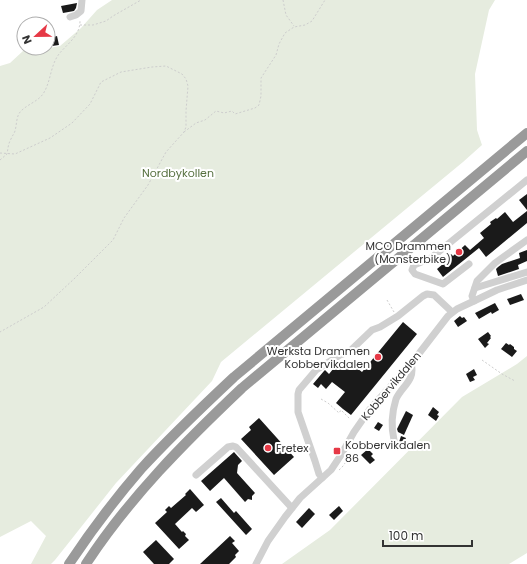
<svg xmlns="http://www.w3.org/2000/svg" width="527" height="564" font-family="Poppins,sans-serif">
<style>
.green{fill:#e6ecdf}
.building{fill:#1a1a1a}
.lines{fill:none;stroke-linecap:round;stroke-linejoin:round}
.path{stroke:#cdcdcd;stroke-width:1;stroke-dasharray:2 2;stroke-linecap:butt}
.minor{stroke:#d0d0d0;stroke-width:7}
.highway{stroke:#9a9a9a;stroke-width:10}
.poi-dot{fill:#e63946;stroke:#fff;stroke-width:1.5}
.labels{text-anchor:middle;stroke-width:4;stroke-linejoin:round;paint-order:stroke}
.park-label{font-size:11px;fill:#56703f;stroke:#fff}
.poi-label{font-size:11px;fill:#333;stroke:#fff;text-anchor:end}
.street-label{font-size:11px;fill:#333;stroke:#fff}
</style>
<rect width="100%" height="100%" fill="#fff"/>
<g class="green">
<polygon points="112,0 495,0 489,10 475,74 477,130 482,145 463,162 406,209 221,362 212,381 116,483 55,560 51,564 31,564 46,536 31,521 0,537 0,66 10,63 23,51 49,48 60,46 81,28 97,10"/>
<polygon points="527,356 527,553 509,564 282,564 330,530 462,397 517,364"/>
</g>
<g class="building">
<polygon points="77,3 76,8 74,11 63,13 61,6"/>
<polygon points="57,36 59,45 52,46 50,38"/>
<polygon points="527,194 527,210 519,200"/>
<polygon points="527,211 527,223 486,257 479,248 443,277 437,269 449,259 447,257 451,254 453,256 465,245 470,250 484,238 480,233 491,224 490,222 496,218 497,219 505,212 513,222"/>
<polygon points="527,250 527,261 518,265 519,269 498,276 496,269 498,267 502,264 520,258 519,253"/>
<polygon points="521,294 524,300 510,305 507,299"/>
<polygon points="495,303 499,310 492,314 491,312 479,319 475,313"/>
<polygon points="460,316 462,318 464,317 467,321 458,327 454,321"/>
<polygon points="403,322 417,334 351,415 343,409 336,403 345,392 332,382 326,389 321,384 318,388 313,384 324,371 325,370 329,374 338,363 343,368 348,361 362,372"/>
<polygon points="488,332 491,336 490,337 491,338 487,343 489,344 485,348 478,339"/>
<polygon points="506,343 509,345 510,344 514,347 514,349 517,351 512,357 501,349"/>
<polygon points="474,369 477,375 473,377 475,380 470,382 466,374"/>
<polygon points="433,407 439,412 437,415 439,416 436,421 428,415"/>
<polygon points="406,411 413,415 404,435 398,432 397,429"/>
<polygon points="259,418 294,457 274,475 241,439 251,430 249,427"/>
<polygon points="378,422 383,425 379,431 374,428"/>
<polygon points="401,436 406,438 402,447 398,451 394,446 399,442"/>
<polygon points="368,449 373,454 371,456 375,460 370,464 361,455"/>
<polygon points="234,452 242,461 238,465 237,473 255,493 252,496 252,500 248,499 245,502 224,478 210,491 201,481"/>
<polygon points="190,489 204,505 196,512 192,508 175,524 182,532 183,531 186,534 185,536 189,540 179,549 155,523 167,512 165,510 169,506 171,508 186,495 185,494"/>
<polygon points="221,498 234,513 236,511 252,529 246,535 216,502"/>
<polygon points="339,506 343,511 334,520 329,515"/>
<polygon points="309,508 315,514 302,528 296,522"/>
<polygon points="230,536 235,541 232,543 239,551 235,555 236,557 229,564 200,564"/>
<polygon points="156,540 174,559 169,564 154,564 143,552"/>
</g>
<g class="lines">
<g class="path">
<polyline points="283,0 286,15 294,26"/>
<polyline points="80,25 93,25 106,21 113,16 141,0"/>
<polyline points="184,132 196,123 205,120 216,111 224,113 232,111 235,114 255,108 259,105 261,96 261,78 276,55 279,44 285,33 294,27 305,25 312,21 325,0"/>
<polyline points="0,153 15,154 50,138 72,123 90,104 101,82 121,72 152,67 166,66 182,74 186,79 188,86 186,111 186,127 184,132 166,152 148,185 124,218 113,240 75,278 44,307 0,332"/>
<path d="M0 160 7 154C8 149 8 144 11 139 12 136 14 134 15 131 17 124 16 116 21 111 28 104 37 102 43 94 51 82 50 66 59 54 67 44 80 36 80 21"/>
<polyline points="387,300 394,312"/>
<polyline points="482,360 502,374 515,381"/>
<polyline points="321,399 328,403 339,413 341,410 350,419"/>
<path d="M339 470C344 466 348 459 350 453"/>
</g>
<g class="minor">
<polyline points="70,17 76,15 81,11 82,0"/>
<polyline points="469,264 443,284 415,274 412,270 414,265 431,258 527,180"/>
<polyline points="475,288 527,272"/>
<polyline points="474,301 472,296 477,281 495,263 527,240"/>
<path d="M394 440C391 427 392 412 396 399 402 386 416 380 411 363"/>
<polyline points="196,475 228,447 233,446 236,447 292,508"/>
<polyline points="322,478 319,474 315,461 298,412 298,394 299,390 316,370 340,355 349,352 372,330 380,327 398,316 423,296 427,294 434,295 452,312"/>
<polyline points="256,564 268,541 285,517 300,498 331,470 341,455 354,432 370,409 414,360 448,316 457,309 474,301 497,290 527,280"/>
</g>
<g class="highway">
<path d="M69 564C91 531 115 499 141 469 170 437 202 407 234 377L527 133"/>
<path d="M86 564C129 498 185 442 242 388L527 151"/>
</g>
</g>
<g class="poi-dot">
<circle cx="459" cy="252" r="4"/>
<circle cx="378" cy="357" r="4"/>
<circle cx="268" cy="448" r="4"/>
<rect x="333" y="447" width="8" height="8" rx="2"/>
</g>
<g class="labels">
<g class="park-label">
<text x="178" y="177">Nordbykollen</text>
</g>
<g class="poi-label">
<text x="451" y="250">MCO Drammen<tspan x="451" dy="13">(Monsterbike)</tspan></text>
<text x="370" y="355">Werksta Drammen<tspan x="370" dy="13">Kobbervikdalen</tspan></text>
<text x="345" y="449" text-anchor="start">Kobbervikdalen<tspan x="345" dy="13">86</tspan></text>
<text x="276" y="452" text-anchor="start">Fretex</text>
</g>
<g class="street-label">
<text transform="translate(391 386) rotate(-50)" y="4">Kobbervikdalen</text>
</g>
</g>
<g transform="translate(36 36) rotate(248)"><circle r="19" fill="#ffffff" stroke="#adadad"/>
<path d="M0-3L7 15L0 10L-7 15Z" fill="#e63946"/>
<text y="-6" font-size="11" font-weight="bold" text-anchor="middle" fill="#333333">N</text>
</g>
<path d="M383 540v6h89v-6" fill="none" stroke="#333333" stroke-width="2"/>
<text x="389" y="540" font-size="12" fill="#333333" stroke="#ffffff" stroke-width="3" paint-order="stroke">100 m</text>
</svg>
